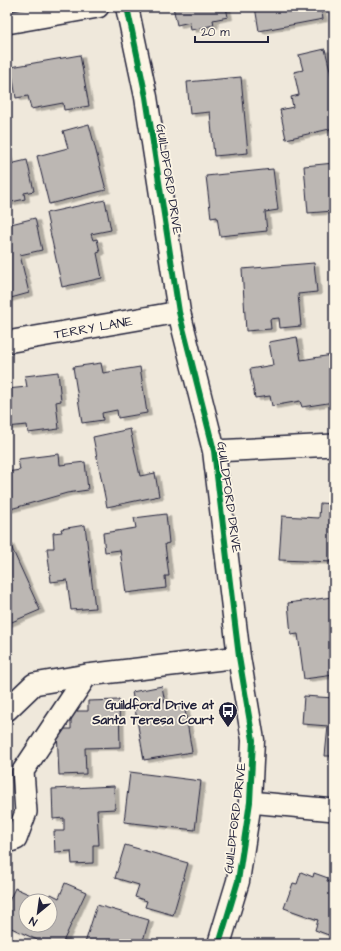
<svg xmlns="http://www.w3.org/2000/svg" width="341" height="951" font-family="'Architects Daughter',sans-serif">
<style>
.building{fill:#bcb7b3;stroke:#22223b;filter:url(#shadow)}
.lines{fill:none;stroke-linecap:round;stroke-linejoin:round}
.minor-casing{stroke:#22223b;stroke-width:24}
.tertiary-casing{stroke:#22223b;stroke-width:25}
.minor{stroke:#fcf5e5;stroke-width:21}
.tertiary{stroke:#fcf5e5;stroke-width:22}
.cycleway-casing{stroke:#fcf5e5;stroke-width:8}
.cycleway{stroke:#00873e;stroke-width:6}
.labels{text-anchor:middle;stroke-width:3.5;stroke-linejoin:round;paint-order:stroke}
.street-label{font-size:13px;fill:#22223b;stroke:#fcf5e5}
.poi-label{font-size:13px;font-weight:bold;fill:#22223b;stroke:#fcf5e5;text-anchor:end}
</style>
<defs>
<filter id="shadow"><feDropShadow dx="4.5" dy="2.5" stdDeviation="0" flood-color="#0004"/></filter>
</defs>
<rect width="100%" height="100%" fill="#efe8db"/>
<filter id="ink" filterUnits="userSpaceOnUse"><feTurbulence type="fractalNoise" baseFrequency=".025" numOctaves="2"/><feDisplacementMap in="SourceGraphic" scale="8" xChannelSelector="R" yChannelSelector="G"/><feConvolveMatrix kernelMatrix="1 2 1 2 8 2 1 2 1" color-interpolation-filters="sRGB"/></filter>
<g filter="url(#ink)">
<g class="building">
<polygon points="173,7 226,7 228,17 213,20 214,25 191,30 190,22 177,25"/>
<polygon points="255,7 321,7 323,19 259,31"/>
<polygon points="325,49 334,87 334,128 286,139 280,110 293,107 291,97 299,95 294,72 303,70 299,55"/>
<polygon points="80,55 89,106 64,110 63,103 31,109 28,96 16,98 11,67"/>
<polygon points="241,77 248,153 214,156 210,112 190,114 187,82"/>
<polygon points="89,124 106,190 49,204 37,156 68,148 63,131"/>
<polygon points="7,154 10,164 27,160 34,191 24,193 25,199 7,203"/>
<polygon points="334,163 334,211 308,213 304,166"/>
<polygon points="273,169 278,210 265,212 267,231 220,236 217,217 211,218 206,176"/>
<polygon points="105,200 111,230 91,234 93,240 97,239 100,252 97,253 102,278 62,287 46,213"/>
<polygon points="35,218 42,250 20,255 29,293 7,299 7,225"/>
<polygon points="314,263 317,292 298,294 301,326 280,328 279,318 270,319 271,329 246,331 242,269"/>
<polygon points="297,337 301,360 332,355 334,368 334,402 302,407 300,401 272,406 270,396 255,398 250,369 273,365 269,342"/>
<polygon points="101,363 103,373 140,367 147,413 118,418 117,410 102,413 103,420 82,423 73,367"/>
<polygon points="58,372 61,401 56,402 59,429 28,433 27,425 7,427 7,389 27,387 25,376"/>
<polygon points="130,429 140,476 155,473 159,496 107,507 93,437"/>
<polygon points="59,454 60,465 85,462 88,490 67,493 7,510 7,472 20,470 18,459"/>
<polygon points="320,503 334,504 334,562 279,560 282,516 319,518"/>
<polygon points="166,514 169,543 165,544 169,576 165,576 166,588 126,593 120,550 105,552 103,533 136,528 134,518"/>
<polygon points="85,525 95,608 71,610 67,580 51,582 47,548 54,548 53,533 62,532 61,529"/>
<polygon points="9,542 40,610 7,624 7,543"/>
<polygon points="332,597 334,616 334,675 304,679 298,634 291,635 288,603"/>
<polygon points="162,686 165,703 174,702 175,706 184,704 192,752 144,760 132,692"/>
<polygon points="304,696 334,698 334,756 325,756 328,726 302,724"/>
<polygon points="119,700 120,747 85,748 86,774 59,775 57,729 71,729 71,711 88,711 88,701"/>
<polygon points="130,772 201,781 195,830 124,822"/>
<polygon points="114,786 115,809 97,810 99,845 93,845 93,863 72,864 71,851 55,852 54,831 64,831 64,818 53,819 52,789"/>
<polygon points="125,845 188,863 173,915 145,907 147,901 135,897 139,885 115,878"/>
<polygon points="301,872 313,877 314,873 328,878 327,881 334,884 334,937 315,930 318,920 284,908 293,883 297,884"/>
<polygon points="65,883 86,892 62,944 46,944 7,926 7,905 15,888 33,896 31,901 26,901 26,925 50,925 50,901 48,901 51,894 59,898"/>
<polygon points="97,905 149,920 142,944 85,943"/>
</g>
<g class="lines">
<g class="minor-casing">
<g id="minor">
<polyline points="7,23 98,7"/>
<polyline points="7,342 179,312"/>
<polyline points="214,451 334,445"/>
<polyline points="7,710 34,684 87,675 239,657"/>
<polyline points="250,802 334,810"/>
<polyline points="7,842 16,839 26,812 23,771 87,675"/>
</g>
</g>
<g class="tertiary-casing">
<polyline id="tertiary" points="127,7 146,97 179,312 214,451 239,657 253,740 250,802 238,881 219,944"/>
</g>
<use href="#minor" class="minor"/>
<use href="#tertiary" class="tertiary"/>
<g class="cycleway-casing">
<polyline id="cycleway" points="127,7 146,97 179,312 214,451 239,657 253,740 250,802 238,881 219,944"/>
</g>
<use href="#cycleway" class="cycleway"/>
</g>
</g>
<defs>
<g id="bus-pin" transform="scale(1)"><path d="M0 17L-7.5 6A9.5 9.5 0 1 1 7.5 6Z" fill="#22223b" stroke="#fcf5e5"/><path d="M-5-6H5V4H4V6H2V4H-2V6H-4V4H-5ZM-3.5-4V0h7V-4ZM-3.5 1.2v1.5H-2V1.2ZM2 1.2v1.5H3.5V1.2Z" fill="#fff"/></g>
</defs>
<g fill-rule="evenodd">
<use href="#bus-pin" x="228" y="711"/>
</g>
<g class="labels">
<g class="street-label">
<text transform="translate(170 179) rotate(81)" y="5">GUILDFORD DRIVE</text>
<text transform="translate(93 327) rotate(-10)" y="5">TERRY LANE</text>
<text transform="translate(230 497) rotate(82)" y="5">GUILDFORD DRIVE</text>
<text transform="translate(234 818) rotate(-83)" y="5">GUILDFORD DRIVE</text>
</g>
<g class="poi-label">
<text x="214" y="709">Guildford Drive at<tspan x="214" dy="15">Santa Teresa Court</tspan></text>
</g>
</g>
<rect width="341" height="951" fill="none" stroke="#fcf5e5" stroke-width="24"/>
<rect x="12" y="12" width="317" height="927" fill="none" stroke="#22223b" stroke-width="1.5" filter="url(#ink)"/>
<g transform="translate(38 913) rotate(209)"><circle r="19" fill="#fcf5e5" stroke="#a5a1a1"/>
<path d="M0-3L7 15L0 10L-7 15Z" fill="#22223b"/>
<text y="-6" font-size="11" font-weight="bold" text-anchor="middle" fill="#22223b">N</text>
</g>
<path d="M195 36v6h73v-6" fill="none" stroke="#22223b" stroke-width="2"/>
<text x="201" y="36" font-size="12" fill="#22223b" stroke="#fcf5e5" stroke-width="3" paint-order="stroke">20 m</text>
</svg>
